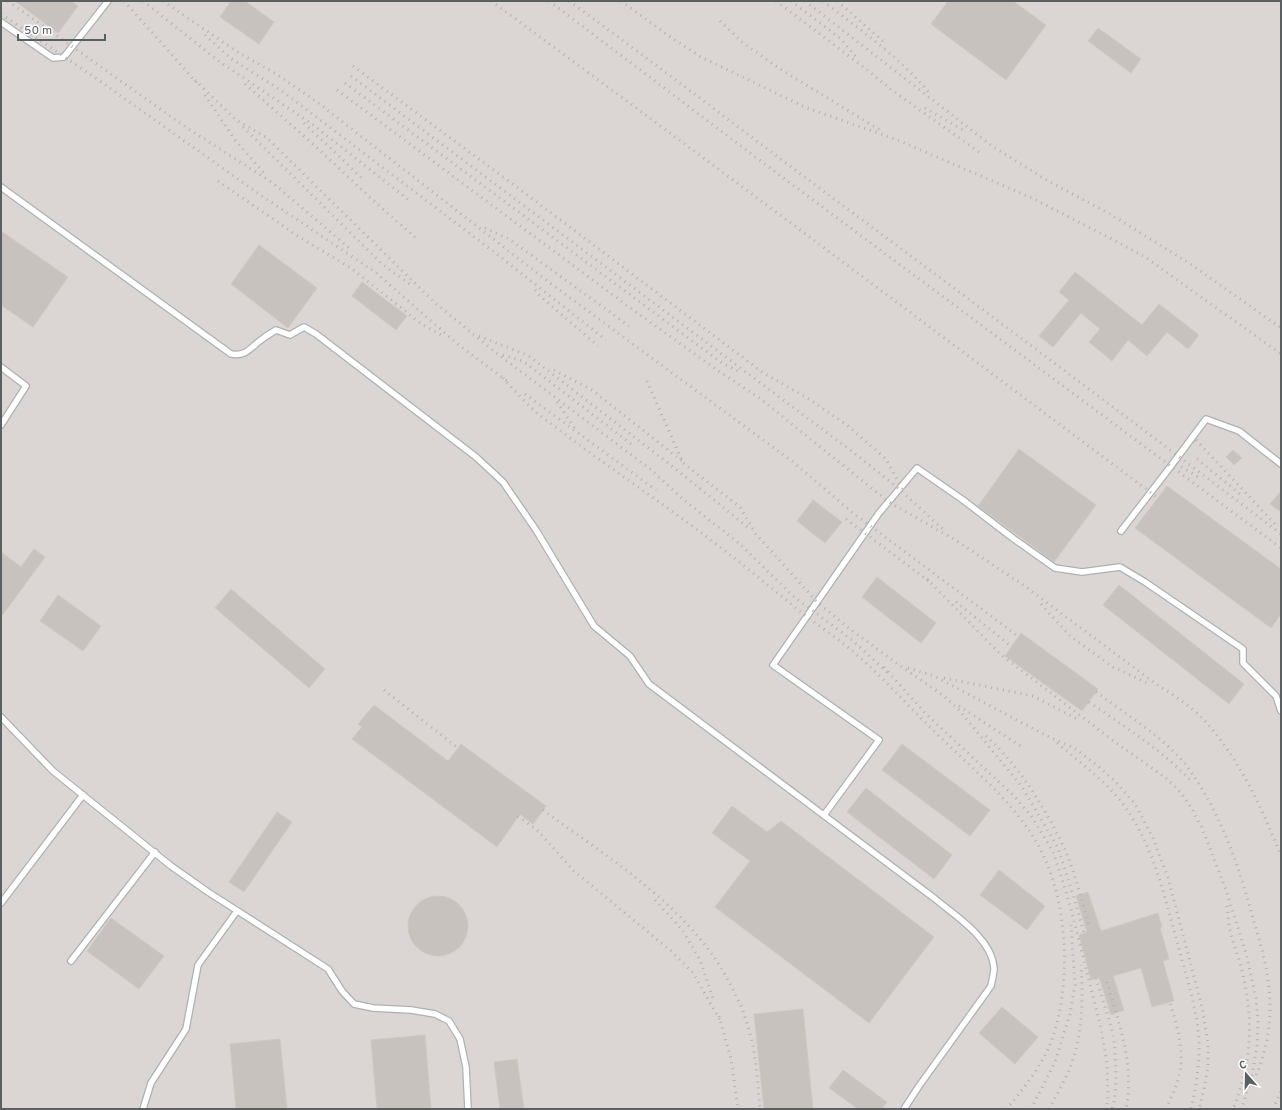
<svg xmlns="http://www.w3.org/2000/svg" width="1282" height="1110" font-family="Overpass,sans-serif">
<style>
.industrial{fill:#dbd6d3}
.building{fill:#c8c2be;stroke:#d1c7bf}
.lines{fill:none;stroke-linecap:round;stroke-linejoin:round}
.service-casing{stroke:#adb1b4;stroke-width:8}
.service{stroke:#fff;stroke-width:5.5}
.rail{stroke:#b0b1b2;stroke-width:3;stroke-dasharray:1 5;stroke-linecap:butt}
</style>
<rect width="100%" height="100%" fill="#ece7e1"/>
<rect class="industrial" x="1" y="1" width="1280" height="1108"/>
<g class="building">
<polygon points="15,1 71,1 78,6 58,33"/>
<polygon points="231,1 245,1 274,22 259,44 220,17"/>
<polygon points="948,1 1013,1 1046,25 1006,80 931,24"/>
<polygon points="1098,28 1141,59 1131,73 1088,41"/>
<polygon points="1,231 68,277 33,327 1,305"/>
<polygon points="259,245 317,288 288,328 231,284"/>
<polygon points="1075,272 1142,325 1159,304 1199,335 1188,349 1167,332 1147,356 1128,340 1112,361 1089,342 1100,329 1081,313 1053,347 1039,336 1069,300 1059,292"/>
<polygon points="362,282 407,316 396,330 352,296"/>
<polygon points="1019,449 1096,505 1054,562 978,506"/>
<polygon points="1233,450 1242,458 1234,465 1226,457"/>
<polygon points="1167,486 1281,569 1281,614 1271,628 1135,528"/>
<polygon points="1281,491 1281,512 1270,504"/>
<polygon points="813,500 842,522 825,543 797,521"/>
<polygon points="34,549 45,557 1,617 1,552 21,567"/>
<polygon points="877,577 936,623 921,643 862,597"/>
<polygon points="1119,585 1244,684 1229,704 1103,605"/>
<polygon points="231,589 325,669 309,688 215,608"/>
<polygon points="58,595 101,626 83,651 40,621"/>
<polygon points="1021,633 1098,689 1082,711 1005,656"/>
<polygon points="374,705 448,761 461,744 546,806 533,824 520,814 497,847 352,739 362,727 358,724"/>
<polygon points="902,744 990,810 970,836 882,770"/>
<polygon points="866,788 952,855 934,879 847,812"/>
<polygon points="732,806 767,832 781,821 934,937 869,1023 715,907 750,861 712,833"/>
<polygon points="277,812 292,822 244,892 229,882"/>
<polygon points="999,870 1045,906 1027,930 980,895"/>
<polygon points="1088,892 1101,931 1158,913 1162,927 1160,928 1169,959 1163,961 1174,1001 1152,1007 1141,968 1113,976 1124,1010 1111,1015 1099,977 1091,980 1079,935 1087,932 1076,896"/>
<circle cx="438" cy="926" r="30"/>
<polygon points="111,918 164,956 139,989 87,951"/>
<polygon points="1002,1007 1038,1037 1015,1064 979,1033"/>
<polygon points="803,1009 813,1109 764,1109 754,1014"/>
<polygon points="425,1035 431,1109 377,1109 371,1040"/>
<polygon points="280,1039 287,1109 236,1109 230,1044"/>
<polygon points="517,1059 524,1109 500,1109 494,1062"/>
<polygon points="843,1070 887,1102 882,1109 858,1109 829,1088"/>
</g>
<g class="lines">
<g class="service-casing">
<g id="service">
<polyline points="1,22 53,58 64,57 108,1"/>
<path d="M1 187 231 354C244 356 248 351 257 343 263 338 269 334 276 330L290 335 304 327 316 334 476 457 503 482 536 530 594 626 630 656 649 684 934 898C954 915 992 938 994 968 994 974 992 980 991 986L919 1086 904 1109"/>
<polyline points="1,367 26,386 1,425"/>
<polyline points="1121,531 1171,466 1206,419 1239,431 1281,464"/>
<polyline points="1,717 53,771 171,866 208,892 328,969 342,991 354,1004 373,1008 411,1010 435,1014 449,1021 460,1039 466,1067 468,1109"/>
<polyline points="824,815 879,740 773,665 879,513 917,468 963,500 1014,539 1055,568 1082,572 1120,567 1145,582 1243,649 1243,663 1276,696 1281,711"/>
<polyline points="1,903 83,795"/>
<polyline points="71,961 155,852"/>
<polyline points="143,1109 151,1083 186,1029 198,965 237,911"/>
</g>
</g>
<use href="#service" class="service"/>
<g class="rail">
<polyline points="8,1 187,128 273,183 349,248"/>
<polyline points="124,1 197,83"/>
<polyline points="143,1 220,62 312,124 410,201"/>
<polyline points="163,1 239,53 278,75 317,102 546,280 793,462 853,513 1019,637"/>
<path d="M491 1C715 165 936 332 1158 498"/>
<polyline points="549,1 778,174 1281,548"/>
<path d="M569 1C657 65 743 131 830 196 981 308 1131 420 1281 534"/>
<polyline points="621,1 669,36 701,57 807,108 895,139 1032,198 1106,236 1145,257 1281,354"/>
<polyline points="776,1 866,69 893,91 979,152"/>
<polyline points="791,1 841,39 856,57"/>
<polyline points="805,1 992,146 1048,181 1110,214 1192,265 1281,328"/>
<path d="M823 1C860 30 900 57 930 94"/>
<polyline points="837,1 883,41"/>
<polyline points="1,14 97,79 259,194 375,272 460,346 507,381"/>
<polyline points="720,21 742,42 780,69 880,130"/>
<polyline points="205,35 230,58 282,91 498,255 606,340"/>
<polyline points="353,66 518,188 762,372 809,399 847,425 886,459 902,489"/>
<polyline points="351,76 862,459 899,489 945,531"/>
<polyline points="195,80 236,120 266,137 433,301 495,352 650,469 684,500 741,545 793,596 852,640 887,672"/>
<polyline points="345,83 722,363 740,372"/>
<polyline points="245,84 314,145 376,203 416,238"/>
<path d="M337 90 629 307 717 370 758 397 889 502 957 541 1026 587 1156 684C1172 694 1192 707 1205 721 1240 760 1262 808 1281 856"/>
<polyline points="205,95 235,140 265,174"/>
<polyline points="925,108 965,131"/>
<polyline points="304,123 365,181"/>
<polyline points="243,127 382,264 411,285"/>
<polyline points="218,181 299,237 351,268 420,323 443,336"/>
<polyline points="485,228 509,239 629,326"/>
<polyline points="535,290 540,296 598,346"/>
<polyline points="479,336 529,356 677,470 750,529"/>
<polyline points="503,355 523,361 631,444"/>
<polyline points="554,370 592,390 682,461"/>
<path d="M503 378C515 391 528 406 542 417 555 427 569 437 582 447 626 479 672 510 716 544 746 567 776 592 806 616 820 627 836 637 850 649 881 675 907 705 936 733 969 766 1006 795 1032 835 1069 891 1074 986 1049 1047 1041 1066 1020 1094 1006 1109"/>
<polyline points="647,381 683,463 740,507 756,534 817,602 850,629 899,665 944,696 960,711 1022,787 1058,848 1075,901 1084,933"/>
<polyline points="525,394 656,490"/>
<polyline points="557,402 576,430"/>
<polyline points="1196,440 1275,524"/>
<polyline points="1197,459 1240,494"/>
<polyline points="1176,464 1200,478"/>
<polyline points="846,519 930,582"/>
<polyline points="927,579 1000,654 1115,742 1166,778 1182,794 1192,809 1202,828 1226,890 1246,953 1256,998 1258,1022 1257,1047 1252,1075 1242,1108"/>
<polyline points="956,602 1012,647"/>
<polyline points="1041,604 1070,636 1113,667 1149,684"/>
<polyline points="884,667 925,713 1013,795 1032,817 1046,840 1054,854 1070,905 1101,1028 1107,1064 1108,1100 1106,1109"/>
<polyline points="908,668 934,676 1047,736 1074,748 1098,766 1118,784 1135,804 1153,838 1168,878 1202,1007 1208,1044 1208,1067 1204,1089 1199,1109"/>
<polyline points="944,678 1033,696 1079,720"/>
<polyline points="384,690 458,748"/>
<path d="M1096 692C1127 715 1162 736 1187 766 1191 772 1195 778 1199 784 1224 824 1240 870 1252 915 1261 945 1270 975 1270 1007 1270 1032 1265 1055 1255 1078"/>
<path d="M1089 702C1125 727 1162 750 1192 782"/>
<polyline points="959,706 1022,747"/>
<path d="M986 736C1013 760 1033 790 1051 822 1056 832 1062 842 1066 852 1076 876 1082 903 1090 928"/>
<path d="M1057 743C1084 766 1113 786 1132 817 1156 856 1166 902 1178 945 1186 976 1197 1008 1199 1040 1200 1064 1196 1086 1191 1109"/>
<path d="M543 810C614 862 698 912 735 994 738 1001 742 1007 744 1014 747 1024 751 1035 753 1046 757 1066 758 1088 760 1109"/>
<polyline points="518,816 537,830 574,871 671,951 693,973 720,1020"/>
<polyline points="655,900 683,931 700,960 714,1001"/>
<path d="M1227 906C1228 912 1228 918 1229 924 1231 940 1239 956 1242 971 1254 1020 1252 1062 1233 1109"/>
<path d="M1096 978C1101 997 1109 1016 1113 1035 1116 1051 1118 1094 1112 1109"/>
<path d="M1107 982C1119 1024 1135 1065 1126 1109"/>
<polyline points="719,1016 731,1059 738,1109"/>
<polyline points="1031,1109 1055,1062 1070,1014 1075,985 1071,925"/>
<path d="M1049 1109C1057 1094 1066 1079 1072 1062 1083 1032 1083 997 1081 965"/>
<path d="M1166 1109C1170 1100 1175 1090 1178 1080 1186 1054 1177 1027 1170 1002"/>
<polyline points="1273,1109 1281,1091"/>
</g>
</g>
<rect width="1282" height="1110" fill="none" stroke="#5a5f62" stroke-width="4"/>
<g transform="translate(1246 1074) rotate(340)" stroke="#ffffff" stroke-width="3" paint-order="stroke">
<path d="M0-3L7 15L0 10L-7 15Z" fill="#5a5f62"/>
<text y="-6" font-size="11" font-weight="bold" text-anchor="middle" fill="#5a5f62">С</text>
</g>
<path d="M18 34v6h87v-6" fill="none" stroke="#5a5f62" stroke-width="2"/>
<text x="24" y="34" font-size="12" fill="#5a5f62" stroke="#ffffff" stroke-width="3" paint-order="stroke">50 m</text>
</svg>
